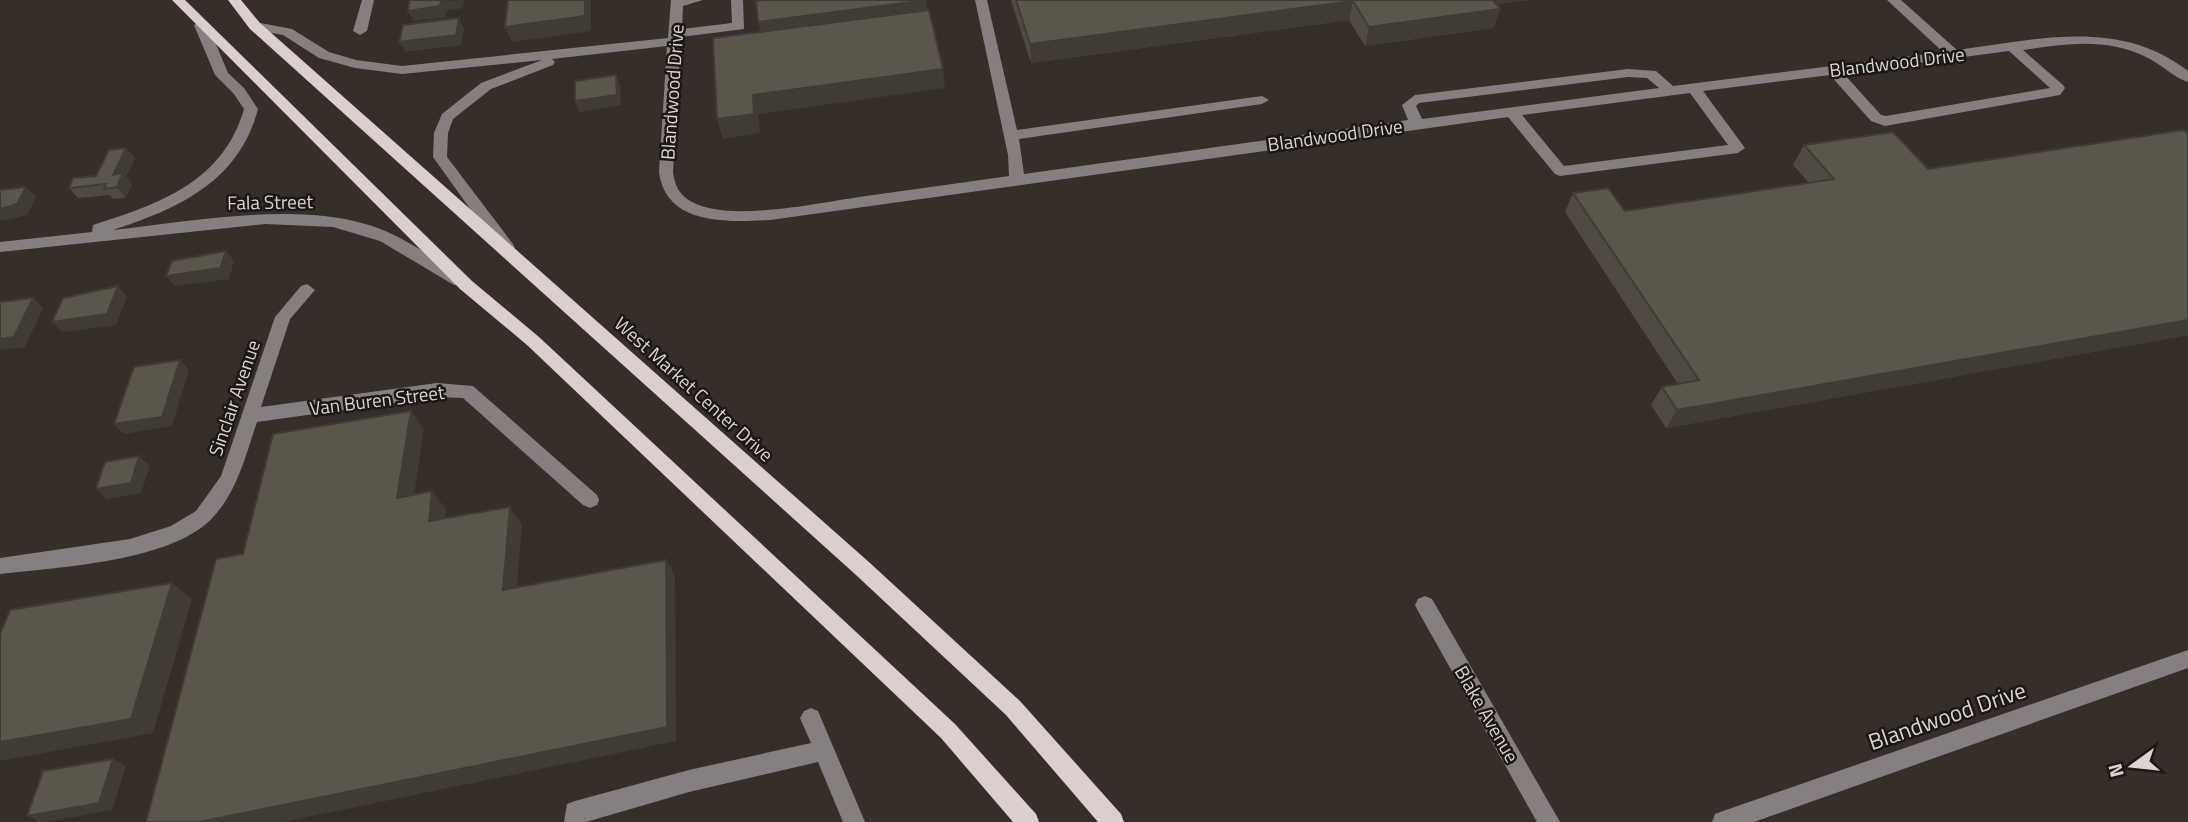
<svg xmlns="http://www.w3.org/2000/svg" width="2188" height="822" font-family="'Titillium Web',sans-serif">
<style>
.lines{fill:none;stroke-linecap:round;stroke-linejoin:round}
.minor{fill:#857f7f;fill-rule:evenodd}
.major{fill:#dbcece;fill-rule:evenodd}
.wall{fill:#4e4a41}
.shaded-wall{fill:#403c35}
.building{fill:#5b564c;stroke:#403c35;stroke-width:2}
.labels{text-anchor:middle;stroke-width:5;stroke-linejoin:round;paint-order:stroke}
.street-label{font-size:19px;fill:#dbd4d1;stroke:#1c1815}
.near-street-label{font-size:23px;fill:#dbd4d1;stroke:#1c1815}
</style>
<rect width="100%" height="100%" fill="#382e29"/>
<g class="lines">
<g class="minor">
<polygon points="362,0 374,0 367,31 360,35 353,31"/>
<path d="M671 0H703L683 6 682 29 732 23 731 0H743L744 29 681 37 673 172C675 186 679 195 692 202 730 223 823 202 866 196 914 189 962 183 1009 176L1008 155 975 0H987L1017 130 1262 96 1269 100 1262 104 1019 139 1024 174 1408 120 1402 105 1415 95 1628 69 1656 71 1673 86 1943 52 1887 0H1901L1957 50C2036 40 2119 17 2188 71V82C2174 78 2160 63 2146 57 2106 37 2065 44 2023 50L2063 85 2065 88 2060 95 1885 126 1871 121 1830 75 1703 91 1745 148 1738 153 1560 176 1555 174 1508 117 770 220C728 222 666 226 659 172L667 46 552 59 555 62 553 65 491 89 453 119 448 133 447 157 513 244 515 248 513 252H501L433 157 434 133 442 114 481 83 542 60 402 74 355 68 319 58 283 35 250 29 248 26 255 22 292 29 329 52 356 60 402 66 668 38ZM2009 51 2050 88 1886 116 1881 115 1843 73ZM1628 77 1647 78 1659 88 1422 119 1416 106 1419 103ZM1690 93 1728 145 1564 166 1522 115Z"/>
<path d="M201 21 208 25 228 73 244 88 258 109C239 181 180 208 113 230 197 221 314 197 392 234 417 246 441 263 466 277L468 281 466 285H454L380 241 333 227 265 224 0 252V242L92 232 93 225C159 204 223 182 244 109L234 94 215 75 194 25Z"/>
<path d="M307 284 315 290 290 319 261 407 437 383 473 386 597 495 599 500 597 505 590 508 583 505 463 398 437 397 257 422C246 454 238 489 215 515 176 562 58 567 0 574V558L130 539 171 526 196 511 221 476 275 317 301 286Z"/>
<polygon points="1425,596 1432,599 1560,822 1537,822 1418,611 1415,605 1418,599"/>
<polygon points="2188,650 2188,668 1754,822 1712,822 1715,814 1723,811"/>
<polygon points="811,708 818,711 865,822 843,822 818,762 689,792 586,822 564,822 567,804 575,801 689,770 811,743 800,718 804,711"/>
</g>
<g class="major">
<polygon points="172,0 185,0 472,281 539,337 955,724 1036,814 1039,822 1013,822 941,738 527,345 460,289"/>
<polygon points="228,0 241,0 260,23 870,563 1020,701 1121,814 1124,822 1098,822 1006,715 856,575 250,29"/>
</g>
</g>
<g class="wall">
<polygon points="1011,0 1528,0 1496,4 1494,28 1365,46 1349,20 1031,63"/>
<polygon points="2188,134 2188,335 1666,428 1651,405 1662,387 1678,384 1565,212 1573,193 1625,211 1809,183 1793,165 1804,145 1928,169"/>
<polygon points="126,148 135,158 126,177 132,184 125,198 113,199 109,195 78,198 69,188 96,176"/>
</g>
<g class="shaded-wall">
<polygon points="464,0 463,8 446,11 445,17 414,21 408,11 441,1"/>
<polygon points="585,0 591,0 591,31 512,42 505,27"/>
<polygon points="926,0 929,19 763,41 758,22"/>
<polygon points="1480,0 1528,0 1479,7"/>
<polygon points="1353,1 1349,20 1031,63 1030,44"/>
<polygon points="1500,9 1494,28 1365,46 1369,27"/>
<polygon points="459,18 464,29 461,45 405,52 399,42"/>
<polygon points="943,69 945,88 758,114 760,133 723,139 717,119 753,95"/>
<polygon points="616,75 620,85 621,105 579,112 575,101"/>
<polygon points="126,148 135,158 126,177 132,184 125,198 117,187 113,175"/>
<polygon points="26,187 36,197 27,215 2,221 0,220 0,209"/>
<polygon points="226,251 234,261 229,279 175,286 166,276"/>
<polygon points="118,286 127,297 116,325 63,332 52,322"/>
<polygon points="33,298 43,308 25,347 0,350 0,339"/>
<polygon points="2188,320 2188,335 1666,428 1677,410"/>
<polygon points="180,360 189,370 172,426 124,434 114,424"/>
<polygon points="411,411 424,429 411,515 397,498"/>
<polygon points="139,456 150,466 141,493 107,499 96,489"/>
<polygon points="432,491 446,509 442,538 429,521"/>
<polygon points="510,507 522,524 515,606 503,590"/>
<polygon points="666,560 675,576 676,741 283,822 199,822"/>
<polygon points="172,583 192,599 153,733 0,761 0,742"/>
<polygon points="113,759 126,766 112,810 46,822 39,822 27,816"/>
</g>
<g class="building">
<polygon points="410,0 444,0 441,1 440,6 408,11"/>
<polygon points="508,0 585,0 585,16 505,27"/>
<polygon points="764,0 926,0 758,22 756,1"/>
<polygon points="1016,0 1493,0 1500,9 1369,27 1353,1 1030,44"/>
<polygon points="929,10 943,69 753,95 754,114 717,119 713,38"/>
<polygon points="459,18 456,35 399,42 403,25"/>
<polygon points="616,75 617,95 575,101 575,81"/>
<polygon points="2183,130 2188,134 2188,320 1677,410 1662,387 1699,380 1573,193 1608,188 1625,211 1834,179 1804,145 1893,132 1928,169"/>
<polygon points="126,148 113,175 123,173 117,187 104,189 106,184 69,188 73,178 96,176 109,150"/>
<polygon points="26,187 17,204 0,209 0,190"/>
<polygon points="226,251 220,268 166,276 172,261"/>
<polygon points="118,286 107,314 52,322 63,298"/>
<polygon points="33,298 14,337 0,339 0,302"/>
<polygon points="180,360 162,417 114,424 134,367"/>
<polygon points="411,411 397,498 432,491 429,521 510,507 503,590 666,560 667,727 199,822 146,822 216,559 243,554 273,434"/>
<polygon points="139,456 131,483 96,489 105,462"/>
<polygon points="172,583 131,719 0,742 0,634 10,610"/>
<polygon points="113,759 99,803 27,816 43,771"/>
</g>
<g class="labels">
<g class="street-label">
<text transform="translate(1897 62) rotate(-7)" y="7">Blandwood Drive</text>
<text transform="translate(672 92) rotate(-86)" y="7">Blandwood Drive</text>
<text transform="translate(1335 135) rotate(-8)" y="7">Blandwood Drive</text>
<text transform="translate(270 202) rotate(-1)" y="7">Fala Street</text>
<text transform="translate(694 389) rotate(42)" y="7">West Market Center Drive</text>
<text transform="translate(234 398) rotate(-71)" y="7">Sinclair Avenue</text>
<text transform="translate(377 400) rotate(-7)" y="7">Van Buren Street</text>
<text transform="translate(1487 714) rotate(60)" y="7">Blake Avenue</text>
</g>
<g class="near-street-label">
<text transform="translate(1947 716) rotate(-19)" y="8">Blandwood Drive</text>
</g>
</g>
<g transform="translate(2132 766) rotate(255)" stroke="#1c1815" stroke-width="5" paint-order="stroke">
<path d="M0-5L12 26L0 18L-12 26Z" fill="#dbd4d1"/>
<text y="-10" font-size="19" font-weight="bold" text-anchor="middle" fill="#dbd4d1">N</text>
</g>
</svg>
